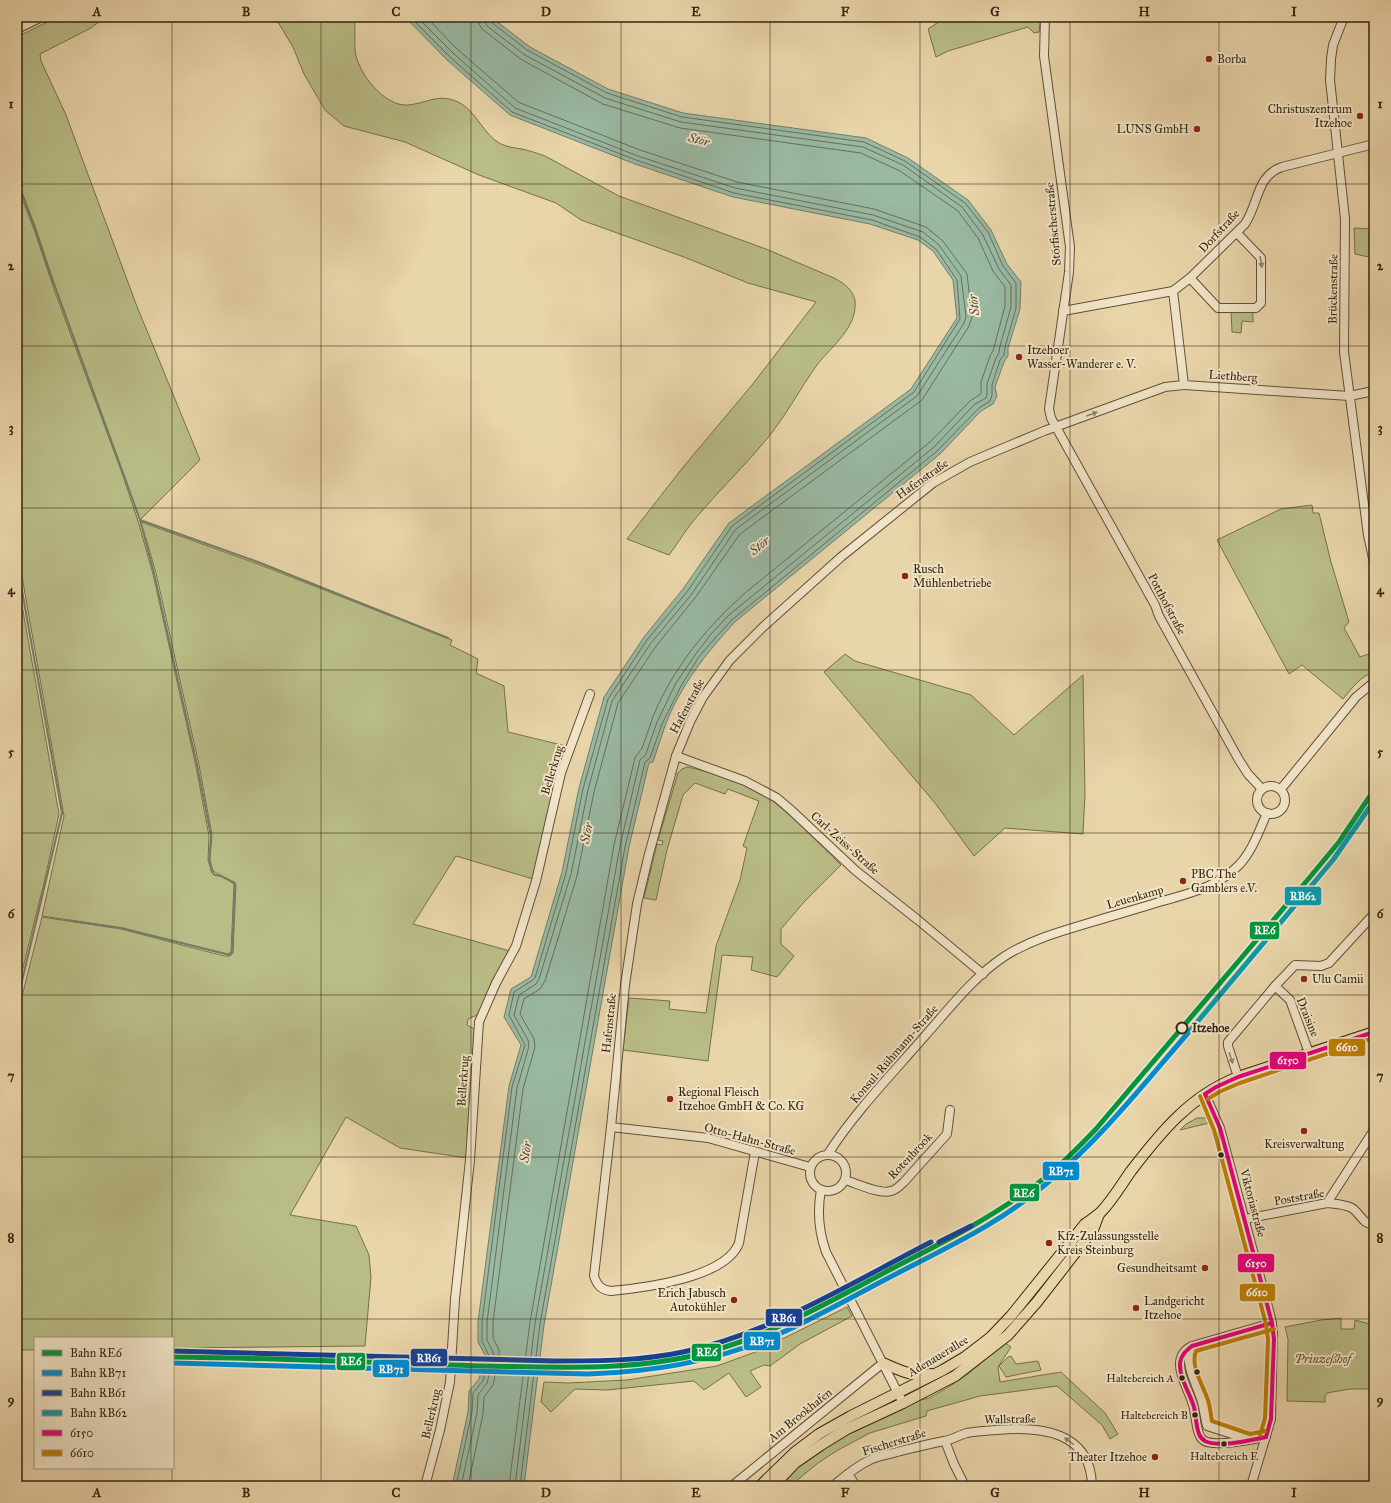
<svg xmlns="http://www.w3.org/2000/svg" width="1391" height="1503" font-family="'IM FELL Great Primer',serif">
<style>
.green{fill:#b9bc86;stroke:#77704b}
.water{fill:#99b9a3;stroke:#717e68}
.pier{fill:#e9d5aa}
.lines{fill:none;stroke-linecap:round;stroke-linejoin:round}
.shore{stroke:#676f5a;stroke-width:1}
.stream{stroke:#717e68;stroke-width:2}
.minor-casing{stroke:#625136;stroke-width:10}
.major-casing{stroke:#352510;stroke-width:12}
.minor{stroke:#f1e4c8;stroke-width:8}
.major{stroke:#e9d5aa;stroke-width:10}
.bus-1-casing{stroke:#f1e4c8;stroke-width:7}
.bus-2-casing{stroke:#f1e4c8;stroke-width:7}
.bus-1{stroke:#e5007d;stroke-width:4}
.bus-2{stroke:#bd7f05;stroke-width:4}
.rail-1-casing{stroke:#f1e4c8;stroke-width:8}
.rail-2-casing{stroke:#f1e4c8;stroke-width:8}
.rail-3-casing{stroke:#f1e4c8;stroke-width:8}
.rail-4-casing{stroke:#f1e4c8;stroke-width:8}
.rail-1{stroke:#009641;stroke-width:5}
.rail-2{stroke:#008bd2;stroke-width:5}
.rail-3{stroke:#164194;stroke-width:5}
.rail-4{stroke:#089aaf;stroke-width:5}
.oneway{fill:#93846c}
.grid{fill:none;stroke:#352510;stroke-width:1;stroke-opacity:0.55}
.poi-dot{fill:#8f2418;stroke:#f1e4c8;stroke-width:1.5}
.stop-dot{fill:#f1e4c8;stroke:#352510;stroke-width:2}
.bus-dot{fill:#352510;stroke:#f1e4c8;stroke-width:1.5}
.labels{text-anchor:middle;stroke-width:4;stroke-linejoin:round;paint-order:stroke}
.bus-label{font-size:11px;fill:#352510;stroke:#f1e4c8;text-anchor:end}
.poi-label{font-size:12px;fill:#352510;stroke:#f1e4c8;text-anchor:start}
.street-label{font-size:12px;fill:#352510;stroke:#f1e4c8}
.stop-label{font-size:12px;font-weight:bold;fill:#352510;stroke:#f1e4c8;text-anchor:start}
.park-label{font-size:12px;font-style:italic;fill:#564b2e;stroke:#f1e4c8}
.water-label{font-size:13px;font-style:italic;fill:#4e4a35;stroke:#f1e4c8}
.line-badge{stroke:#f1e4c8;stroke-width:1.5}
.badge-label{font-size:11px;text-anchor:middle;font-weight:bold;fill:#fff}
.neatline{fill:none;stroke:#352510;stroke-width:1.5}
.grid-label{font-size:13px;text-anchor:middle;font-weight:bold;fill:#352510}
</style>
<rect width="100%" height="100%" fill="#e9d5aa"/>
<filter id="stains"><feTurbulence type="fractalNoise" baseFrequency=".005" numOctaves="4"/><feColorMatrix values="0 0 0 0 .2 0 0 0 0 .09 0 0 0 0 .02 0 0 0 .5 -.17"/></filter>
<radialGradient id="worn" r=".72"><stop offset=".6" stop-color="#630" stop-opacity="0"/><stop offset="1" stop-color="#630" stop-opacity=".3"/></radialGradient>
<g class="green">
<polygon points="57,17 99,17 100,21 91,28 40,54 41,61 66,115 136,304 200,460 140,520 55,286 35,226 17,179 17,37"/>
<path d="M275 17H354C356 28 354 39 355 50 357 72 384 107 408 105 428 103 438 93 458 102 476 110 484 136 501 144 507 147 515 148 522 149 530 151 537 153 545 156L619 196 766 249 834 278C846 284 857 293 855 308 853 331 830 348 817 365 801 387 788 412 771 434 747 464 719 490 694 520 685 531 678 543 669 555L627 539 684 466 752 385 816 302 748 283 684 257 581 220 556 203 479 175 405 142 344 126 325 110 304 74 293 47Z"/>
<polygon points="946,17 1041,17 1039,32 1034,33 1028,27 948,51 936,57 928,29"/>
<polygon points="17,186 35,232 55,292 122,473 138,521 153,574 196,766 209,836 208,860 212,872 215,875 221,876 234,884 231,952 228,954 122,928 42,916 64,816 20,565 17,556"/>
<polygon points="1354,228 1374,229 1374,258 1355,254"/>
<polygon points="1231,310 1253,311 1253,322 1242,321 1241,333 1232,332"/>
<path d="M1312 505 1313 513H1319L1331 562 1349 622 1344 628 1360 657 1374 652V672C1361 676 1352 688 1343 699L1302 665 1289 674 1217 540 1281 509Z"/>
<polygon points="141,522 258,564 452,640 450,645 478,659 476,673 504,686 508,732 566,746 533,879 456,856 413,924 510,951 484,1004 477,1015 468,1019 467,1025 476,1030 467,1158 400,1148 346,1117 290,1215 356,1226 369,1255 371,1277 365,1346 173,1348 173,1338 35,1338 35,1350 17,1350 17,1016 42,917 121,929 224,956 230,956 233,953 236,884 213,871 210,860 212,835 199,765 156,573"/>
<polygon points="17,577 59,814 44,883 17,992"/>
<polygon points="845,654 855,661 971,695 1014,735 1083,675 1085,795 1083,834 1005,828 974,856 935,803 824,672"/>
<path d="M687 767C717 773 750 784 774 802 798 821 819 844 841 865L805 901 781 929V944L794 956 777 977 751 970 753 957 722 955 708 1061 623 1050 629 998 670 1001 669 1009 706 1013 716 946 740 880 747 848 743 846 759 801 728 789 725 794 695 783 683 795 667 850 656 900 644 898 657 844 662 845 663 841 658 840 678 773 682 769Z"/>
<polygon points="1197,1118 1206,1118 1209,1123 1180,1130 1186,1124"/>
<polygon points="847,1307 852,1316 800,1344 770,1366 764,1365 750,1371 761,1387 746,1397 729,1373 704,1390 694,1381 607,1390 575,1389 551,1412 541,1402 544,1382 568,1383 627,1380 717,1366 758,1351"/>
<polygon points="1341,1318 1341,1329 1354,1329 1355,1320 1374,1325 1374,1389 1350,1389 1327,1393 1325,1396 1325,1402 1287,1401 1288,1339 1285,1327 1321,1320"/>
<polygon points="1005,1343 1011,1347 998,1367 1000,1382 1061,1372 1105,1413 1118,1434 1110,1439 1102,1425 1057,1386 980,1396 927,1411 926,1416 870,1433 838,1450 818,1463 790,1486 776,1486 801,1464 837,1439 912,1402 929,1398 947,1388 968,1374"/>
<polygon points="1011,1356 1016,1364 1038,1361 1041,1370 1006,1377 999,1366 1008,1357"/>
</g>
<path class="water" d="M405 17H491L530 47 608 89 683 113 866 138 908 158 968 200 991 230 1007 264 1021 282 1020 309 1008 348V356L1004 362 995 387 997 396 993 404 981 411 940 454 736 621C707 652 680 686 665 726 661 738 657 750 653 762L649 763 629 847 544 1325 524 1486H452L468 1412 469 1391 479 1379 485 1355 478 1342V1322L509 1086 521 1045 504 1017 511 989 531 977 562 872 579 788 604 697 644 637 683 589 729 523 911 389 957 318 953 280 933 251 918 240 870 224 733 197 635 164 510 115 447 60Z"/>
<polygon class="pier" points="481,1364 541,1365 540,1376 478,1375"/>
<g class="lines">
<g class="shore">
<polyline points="410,17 450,57 512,112 636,160 734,193 872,220 920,237 936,249 957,280 960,319 914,392 732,526 687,592 647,640 608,699 583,789 566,873 535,978 533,980 514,992 509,1015 525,1045 512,1087 482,1322 482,1341 489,1356 483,1381 473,1393 472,1412 456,1486"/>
<polyline points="417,17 453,53 515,108 638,156 735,188 873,215 923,232 939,245 961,276 966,317 964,323 917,396 736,529 691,595 651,643 612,701 588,790 571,874 539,979 536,984 519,995 514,1015 528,1040 529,1046 517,1088 487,1322 487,1340 493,1352 494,1357 487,1383 478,1395 477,1413 461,1486"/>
<polyline points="426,17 457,49 518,102 640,150 737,182 874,209 926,227 943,241 967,274 972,317 969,326 922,400 740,534 695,598 656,646 618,703 594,792 577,876 545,981 540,989 524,999 520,1014 534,1039 535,1047 523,1089 493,1322 493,1338 499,1350 499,1358 493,1385 484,1397 483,1414 468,1486"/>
<path d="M478 17 479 24 482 29 522 60 603 104 680 128 861 153 900 171 958 211 978 238 993 271 1005 287V306L993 351 990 356 981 382V394L970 401 930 442 745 593C709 625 679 661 658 705 651 719 648 734 642 748 640 752 637 754 635 758L614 845 530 1322 509 1486"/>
<polyline points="484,17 485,22 487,26 525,55 605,98 681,122 863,147 903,165 962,207 983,235 999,269 1011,285 1011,307 1000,346 999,353 996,358 987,384 987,394 986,398 975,404 934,447 729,615 711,634 695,655 676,683 657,722 646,754 640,760 620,846 535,1323 515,1486"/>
<polyline points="489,17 491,22 527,50 607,93 682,117 864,142 905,161 965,203 988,232 1003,266 1016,283 1016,308 1005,347 1004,355 1000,360 992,385 992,395 990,401 979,408 937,451 733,619 715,638 698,658 681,686 662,724 650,758 645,762 625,847 540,1324 520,1486"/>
</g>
<g class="stream">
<polyline points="17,181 34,226 47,265 123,473 140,520 154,573 197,765 211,836 209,860 212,872 215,875 221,876 235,883 232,952 229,955 121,928 66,920"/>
<polyline points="140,520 258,562 448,638"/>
<polyline points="17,563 62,813 17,1002"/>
</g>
<g class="minor-casing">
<g id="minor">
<polyline points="1045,17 1044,56 1070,247 1069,272 1049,409 1051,418 1155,605 1159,616 1239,760 1248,774 1262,789"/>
<polyline points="1344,17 1333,45 1331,59 1330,80 1345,219 1344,352 1368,535 1374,563"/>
<polyline points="17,29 42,17"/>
<polyline points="1190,278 1218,308 1256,308 1261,303 1261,258 1237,233"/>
<polyline points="1173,291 1184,385 1349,396 1374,391"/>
<path d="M1063 311 1173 291 1190 278 1245 224C1259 203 1256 176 1282 167L1374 144"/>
<polyline points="676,756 745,781 777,798 791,810 856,871 918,920 983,974"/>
<circle cx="1271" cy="800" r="14"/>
<polyline points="1281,789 1356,697 1374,682"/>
<polyline points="1275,986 1295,965 1321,966 1329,963 1374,914"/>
<polyline points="1238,1077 1228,1046 1228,1042 1275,986 1290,1000 1309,1053"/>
<polyline points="1205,1094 1220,1128 1271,1318 1273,1332 1271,1419 1251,1486"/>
<polyline points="611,1127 708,1138 810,1167"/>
<path d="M755 1152 739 1243C726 1278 643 1288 611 1291 601 1290 597 1285 594 1276L611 1127 625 985 637 904 649 854 676 756 690 722 703 697 730 660 763 627 841 557 933 483 970 462 1044 431 1165 387 1184 385"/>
<path d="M828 1154C855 1112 891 1075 924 1037 949 1009 973 977 1005 956 1032 939 1062 931 1092 922 1115 915 1137 909 1159 902 1187 894 1216 888 1238 866 1252 852 1259 831 1267 813"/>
<circle cx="828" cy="1173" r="18"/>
<path d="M845 1180C856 1183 880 1195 891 1191 896 1190 900 1186 904 1182L947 1134 950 1110"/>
<path d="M821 1190C817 1211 819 1232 826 1252L903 1403"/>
<polyline points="1327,1203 1374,1130"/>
<path d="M1245 1219 1327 1203C1335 1204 1344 1204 1352 1208 1361 1214 1362 1224 1374 1225"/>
<path d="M1192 1346C1182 1362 1198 1386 1202 1402 1204 1410 1205 1418 1207 1426L1248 1439"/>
<path d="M1266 1437C1253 1439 1213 1448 1203 1440 1196 1435 1196 1414 1193 1405 1188 1386 1167 1359 1192 1346L1272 1323"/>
<polyline points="945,1441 954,1464 965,1486"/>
<polyline points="848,1474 856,1486"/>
<polyline points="425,1486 440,1430 450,1382 455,1299 470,1160 479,1022 496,983 516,946 536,881 561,773 590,694"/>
<polyline points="732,1486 883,1363"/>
<path d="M833 1486C844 1477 855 1467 868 1461 877 1456 887 1455 897 1452 913 1448 928 1444 944 1441 952 1440 959 1435 967 1433 977 1431 987 1431 997 1430 1040 1426 1091 1431 1092 1486"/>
</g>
</g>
<g class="major-casing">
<g id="major">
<path d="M883 1363C899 1370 912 1377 931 1374"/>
<path d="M760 1486 795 1452 819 1434 851 1416 943 1370 965 1357 991 1337 1011 1316 1085 1224C1090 1221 1095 1217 1100 1213 1112 1201 1121 1185 1131 1171 1161 1132 1190 1096 1238 1077L1374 1032"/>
<polyline points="773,1486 795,1463 821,1445 847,1429 903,1403 955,1376 1008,1335 1037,1302 1093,1230 1099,1214"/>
</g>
</g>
<use href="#minor" class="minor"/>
<use href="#major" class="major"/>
<g class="bus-1-casing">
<g id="bus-1">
<polyline points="1205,1094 1220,1128 1272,1323 1274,1339 1271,1419 1266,1437"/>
<polyline points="1205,1094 1216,1087 1238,1077 1374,1032"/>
<path d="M1266 1437C1251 1440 1219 1448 1205 1441 1202 1439 1200 1437 1199 1434 1196 1426 1196 1416 1194 1407 1190 1393 1179 1378 1180 1363 1181 1355 1186 1351 1192 1346L1272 1323"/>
</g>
</g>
<g class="bus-2-casing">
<g id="bus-2">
<polyline points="1200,1096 1214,1130 1266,1324 1268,1339 1265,1418 1260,1435"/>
<polyline points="1208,1099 1219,1092 1240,1083 1374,1038"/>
<path d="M1265 1431 1250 1434 1212 1421C1211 1414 1210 1407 1208 1400 1203 1385 1190 1366 1196 1351L1274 1329"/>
</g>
</g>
<use href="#bus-1" class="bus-1"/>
<use href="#bus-2" class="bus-2"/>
<g class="rail-1-casing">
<path id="rail-1" d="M173 1357C276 1358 378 1363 481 1366 556 1367 634 1372 708 1352 775 1334 836 1298 897 1266 946 1241 994 1216 1038 1183 1059 1167 1078 1148 1096 1129L1310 877 1339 842 1374 790"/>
</g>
<g class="rail-2-casing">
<path id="rail-2" d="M173 1363 588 1374C653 1372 719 1361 779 1334 819 1316 857 1294 896 1274 948 1247 1002 1222 1046 1184 1100 1140 1143 1085 1188 1033"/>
</g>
<g class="rail-3-casing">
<g id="rail-3">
<polyline points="939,1242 971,1226"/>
<path d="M173 1351 554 1361C597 1361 641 1361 683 1352 772 1333 851 1283 931 1242"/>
</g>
</g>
<g class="rail-4-casing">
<polyline id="rail-4" points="1188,1033 1333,860 1374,801"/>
</g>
<use href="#rail-1" class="rail-1"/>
<use href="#rail-2" class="rail-2"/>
<use href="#rail-3" class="rail-3"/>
<use href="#rail-4" class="rail-4"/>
</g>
<defs><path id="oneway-solid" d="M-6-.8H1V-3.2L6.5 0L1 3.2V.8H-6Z"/></defs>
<g class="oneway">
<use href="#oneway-solid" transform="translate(1261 262) rotate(80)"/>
<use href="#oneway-solid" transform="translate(1092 414) rotate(-20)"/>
<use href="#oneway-solid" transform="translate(1231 1058) rotate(72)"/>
<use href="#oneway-solid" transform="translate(1069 1441) rotate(-144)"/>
</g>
<path class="grid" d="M172 17V1338M321 17V1486M471 17V1486M621 17V1486M770 17V1486M920 17V1486M1070 17V1486M1219 17V1486M17 184H1374M17 346H1374M17 508H1374M17 670H1374M17 833H1374M17 995H1374M17 1157H1374M17 1319H1374M172 1468V1486"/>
<g class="poi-dot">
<circle cx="1209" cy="59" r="4"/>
<circle cx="1360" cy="116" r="4"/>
<circle cx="1197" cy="129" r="4"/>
<circle cx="1019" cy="357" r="4"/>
<circle cx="905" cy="576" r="4"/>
<circle cx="1183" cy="881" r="4"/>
<circle cx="1304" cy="979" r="4"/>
<circle cx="670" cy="1099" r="4"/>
<circle cx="1304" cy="1131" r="4"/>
<circle cx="1049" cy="1243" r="4"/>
<circle cx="1205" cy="1268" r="4"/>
<circle cx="734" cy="1300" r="4"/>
<circle cx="1136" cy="1308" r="4"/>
<circle cx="1155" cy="1457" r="4"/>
</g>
<circle class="stop-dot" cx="1182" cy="1028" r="5.5"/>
<g class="bus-dot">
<circle cx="1221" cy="1155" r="3.5"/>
<circle cx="1197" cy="1372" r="3.5"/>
<circle cx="1182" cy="1378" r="3.5"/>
<circle cx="1195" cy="1415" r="3.5"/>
<circle cx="1224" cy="1444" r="3.5"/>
</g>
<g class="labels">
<g class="bus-label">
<text x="1174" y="1382">Haltebereich A</text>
<text x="1188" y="1419">Haltebereich B</text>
<text x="1224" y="1460" text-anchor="middle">Haltebereich E</text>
</g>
<g class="poi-label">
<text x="1217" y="63">Borba</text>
<text x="1352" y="113" text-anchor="end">Christuszentrum<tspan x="1352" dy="14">Itzehoe</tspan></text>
<text x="1189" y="133" text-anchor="end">LUNS GmbH</text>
<text x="1027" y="354">Itzehoer<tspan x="1027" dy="14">Wasser-Wanderer e. V.</tspan></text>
<text x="913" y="573">Rusch<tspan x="913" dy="14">Mühlenbetriebe</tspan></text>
<text x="1191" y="878">PBC The<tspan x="1191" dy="14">Gamblers e.V.</tspan></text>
<text x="1312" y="983">Ulu Camii</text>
<text x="678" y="1096">Regional Fleisch<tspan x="678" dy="14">Itzehoe GmbH &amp; Co. KG</tspan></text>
<text x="1304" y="1148" text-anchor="middle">Kreisverwaltung</text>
<text x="1057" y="1240">Kfz-Zulassungsstelle<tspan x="1057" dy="14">Kreis Steinburg</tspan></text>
<text x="1197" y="1272" text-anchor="end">Gesundheitsamt</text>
<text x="726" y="1297" text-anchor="end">Erich Jabusch<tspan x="726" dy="14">Autokühler</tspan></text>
<text x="1144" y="1305">Landgericht<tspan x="1144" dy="14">Itzehoe</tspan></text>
<text x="1147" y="1461" text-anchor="end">Theater Itzehoe</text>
</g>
<g class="street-label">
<text transform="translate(1053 224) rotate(-95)" y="4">Störfischerstraße</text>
<text transform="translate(1219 231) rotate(-47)" y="4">Dorfstraße</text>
<text transform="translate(1333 289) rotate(-89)" y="4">Brückenstraße</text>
<text transform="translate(1233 376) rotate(4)" y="4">Liethberg</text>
<text transform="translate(922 479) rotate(-35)" y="4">Hafenstraße</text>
<text transform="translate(1167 604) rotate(62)" y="4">Potthofstraße</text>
<text transform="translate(687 706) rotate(-62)" y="4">Hafenstraße</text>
<text transform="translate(552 770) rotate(-73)" y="4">Bellerkrug</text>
<text transform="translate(845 843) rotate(42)" y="4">Carl-Zeiss-Straße</text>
<text transform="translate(1135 897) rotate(-16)" y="4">Leuenkamp</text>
<text transform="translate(1308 1017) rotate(68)" y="4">Draisine</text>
<text transform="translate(609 1023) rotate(-84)" y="4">Hafenstraße</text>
<text transform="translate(894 1054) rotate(-49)" y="4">Konsul-Rühmann-Straße</text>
<text transform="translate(463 1081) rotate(-86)" y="4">Bellerkrug</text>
<text transform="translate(750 1139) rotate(15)" y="4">Otto-Hahn-Straße</text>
<text transform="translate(910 1156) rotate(-47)" y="4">Rotenbrook</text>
<text transform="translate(1299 1197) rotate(-10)" y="4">Poststraße</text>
<text transform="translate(1253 1203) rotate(75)" y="4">Viktoriastraße</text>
<text transform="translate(938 1356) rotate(-31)" y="4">Adenauerallee</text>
<text transform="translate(431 1414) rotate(-77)" y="4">Bellerkrug</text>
<text transform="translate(800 1415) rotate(-39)" y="4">Am Brookhafen</text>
<text transform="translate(1010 1419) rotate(-1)" y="4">Wallstraße</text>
<text transform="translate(894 1442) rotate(-17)" y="4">Fischerstraße</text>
</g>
<g class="stop-label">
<text x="1192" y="1032">Itzehoe</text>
</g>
<g class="park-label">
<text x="1323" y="1363">Prinzeßhof</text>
</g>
<g class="water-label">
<text transform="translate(699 139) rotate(14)" y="5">Stör</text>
<text transform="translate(973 305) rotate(-97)" y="5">Stör</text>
<text transform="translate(759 545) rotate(-39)" y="5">Stör</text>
<text transform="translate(586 833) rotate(-77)" y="5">Stör</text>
<text transform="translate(525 1152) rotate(-81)" y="5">Stör</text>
</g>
</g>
<g class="line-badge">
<rect x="1284" y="886" width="38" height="20" rx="4" fill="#089aaf"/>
<rect x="1249" y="921" width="31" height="19" rx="4" fill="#009641"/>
<rect x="1328" y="1038" width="38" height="19" rx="4" fill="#bd7f05"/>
<rect x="1269" y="1051" width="38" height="19" rx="4" fill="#e5007d"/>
<rect x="1042" y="1161" width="38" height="20" rx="4" fill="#008bd2"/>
<rect x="1009" y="1183" width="31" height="19" rx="4" fill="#009641"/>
<rect x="1237" y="1253" width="38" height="20" rx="4" fill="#e5007d"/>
<rect x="1239" y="1283" width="37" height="19" rx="4" fill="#bd7f05"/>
<rect x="765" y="1308" width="38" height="19" rx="4" fill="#164194"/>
<rect x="743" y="1331" width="38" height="20" rx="4" fill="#008bd2"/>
<rect x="691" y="1343" width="31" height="19" rx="4" fill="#009641"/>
<rect x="410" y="1348" width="38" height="19" rx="4" fill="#164194"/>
<rect x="336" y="1352" width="30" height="19" rx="4" fill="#009641"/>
<rect x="372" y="1359" width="38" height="19" rx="4" fill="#008bd2"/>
</g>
<g class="badge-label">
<text x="1303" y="900">RB62</text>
<text x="1265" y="934">RE6</text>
<text x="1347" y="1051">6610</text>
<text x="1288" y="1064">6150</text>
<text x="1061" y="1175">RB71</text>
<text x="1024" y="1197">RE6</text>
<text x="1256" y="1267">6150</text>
<text x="1257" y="1296">6610</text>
<text x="784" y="1322">RB61</text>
<text x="762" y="1345">RB71</text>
<text x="707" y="1356">RE6</text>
<text x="429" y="1362">RB61</text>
<text x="351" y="1365">RE6</text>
<text x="391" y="1373">RB71</text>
</g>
<rect width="1391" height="1503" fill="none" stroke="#e9d5aa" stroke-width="44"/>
<rect x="34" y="1337" width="140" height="132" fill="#f1e4c8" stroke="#a6987e"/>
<rect x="42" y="1350" width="20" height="6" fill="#009641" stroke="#a6987e"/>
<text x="70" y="1357" font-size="12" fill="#352510">Bahn RE6</text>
<rect x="42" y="1370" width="20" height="6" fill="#008bd2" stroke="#a6987e"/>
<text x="70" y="1377" font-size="12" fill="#352510">Bahn RB71</text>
<rect x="42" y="1390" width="20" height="6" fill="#164194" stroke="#a6987e"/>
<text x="70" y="1397" font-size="12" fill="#352510">Bahn RB61</text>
<rect x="42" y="1410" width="20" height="6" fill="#089aaf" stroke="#a6987e"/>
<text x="70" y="1417" font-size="12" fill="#352510">Bahn RB62</text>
<rect x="42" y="1430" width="20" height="6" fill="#e5007d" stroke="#a6987e"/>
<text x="70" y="1437" font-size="12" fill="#352510">6150</text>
<rect x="42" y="1450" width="20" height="6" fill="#bd7f05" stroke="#a6987e"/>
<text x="70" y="1457" font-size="12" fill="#352510">6610</text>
<rect x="22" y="22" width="1347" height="1459" class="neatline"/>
<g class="grid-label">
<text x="97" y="16">A</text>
<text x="246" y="16">B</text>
<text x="396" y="16">C</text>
<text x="546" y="16">D</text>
<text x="696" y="16">E</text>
<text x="845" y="16">F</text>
<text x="995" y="16">G</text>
<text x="1144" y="16">H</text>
<text x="1294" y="16">I</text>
<text x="11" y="108">1</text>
<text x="1380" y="108">1</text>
<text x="11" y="270">2</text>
<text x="1380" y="270">2</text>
<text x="11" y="432">3</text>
<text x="1380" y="432">3</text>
<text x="11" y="594">4</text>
<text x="1380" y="594">4</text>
<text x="11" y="756">5</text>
<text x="1380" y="756">5</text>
<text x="11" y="918">6</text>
<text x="1380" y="918">6</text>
<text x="11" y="1080">7</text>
<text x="1380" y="1080">7</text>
<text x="11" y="1242">8</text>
<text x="1380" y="1242">8</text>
<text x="11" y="1404">9</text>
<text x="1380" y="1404">9</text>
<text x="97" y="1497">A</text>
<text x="246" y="1497">B</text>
<text x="396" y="1497">C</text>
<text x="546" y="1497">D</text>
<text x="696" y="1497">E</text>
<text x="845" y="1497">F</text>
<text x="995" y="1497">G</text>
<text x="1144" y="1497">H</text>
<text x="1294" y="1497">I</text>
</g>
<rect width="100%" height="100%" filter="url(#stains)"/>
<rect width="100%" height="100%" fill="url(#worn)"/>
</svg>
